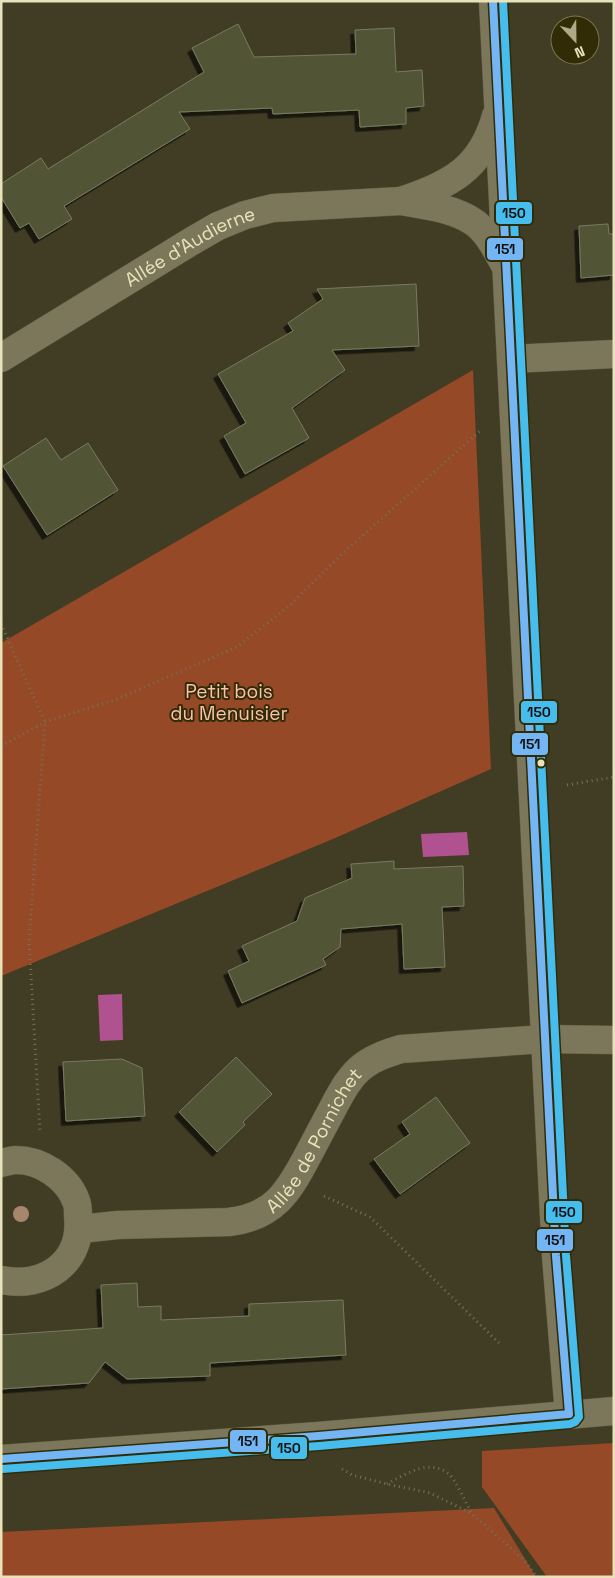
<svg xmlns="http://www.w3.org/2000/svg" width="615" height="1578" font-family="'Space Grotesk',sans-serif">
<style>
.green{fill:#964926}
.water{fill:#b0528f}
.building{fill:#515436;stroke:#787b60;filter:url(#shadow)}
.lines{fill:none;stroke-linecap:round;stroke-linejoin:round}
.minor-casing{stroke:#5e5b44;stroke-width:29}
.path{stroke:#757158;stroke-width:3;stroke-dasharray:1 4;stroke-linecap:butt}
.minor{stroke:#7c775a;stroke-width:28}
.bus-1-casing{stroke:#312c06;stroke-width:11}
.bus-2-casing{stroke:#312c06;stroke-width:11}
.bus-1{stroke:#73b6f3;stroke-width:8}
.bus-2{stroke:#46bdec;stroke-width:8}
.tree{fill:#a7866e}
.bus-dot{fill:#e8e3ba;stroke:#312c06;stroke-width:2}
.labels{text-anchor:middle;stroke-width:4;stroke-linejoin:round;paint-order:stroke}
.street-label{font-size:19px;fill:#e8e3ba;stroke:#312c06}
.park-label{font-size:19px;fill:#fbc1ab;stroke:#312c06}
.line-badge{stroke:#312c06;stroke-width:2}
.pale-badge-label{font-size:14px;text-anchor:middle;font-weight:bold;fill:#111}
</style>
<defs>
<filter id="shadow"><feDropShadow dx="-4.5" dy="4.5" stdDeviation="0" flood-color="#0009"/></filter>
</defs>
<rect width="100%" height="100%" fill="#413d24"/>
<g class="green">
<polygon points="473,370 491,769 333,839 1,976 1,643"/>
<polygon points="614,1443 614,1577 547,1577 482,1487 482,1451"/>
<polygon points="494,1508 536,1577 1,1577 1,1532"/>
</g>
<g class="water">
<polygon points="467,832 469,855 423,857 421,834"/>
<polygon points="122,994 123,1040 100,1041 98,995"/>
</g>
<g class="building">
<polygon points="238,24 254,57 356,54 355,30 394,28 396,72 422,70 424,106 406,108 406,124 360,127 359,110 273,114 272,108 179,112 190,129 64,206 72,219 39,239 29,223 20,228 1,197 1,184 41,158 48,169 204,72 192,48"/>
<polygon points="608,224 609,234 614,234 614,275 581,278 579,226"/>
<polygon points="416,284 419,346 332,350 345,370 292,408 309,438 245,474 224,436 246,423 218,374 293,331 288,323 323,299 317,289"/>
<polygon points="46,438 61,460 88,443 118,490 47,535 3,466"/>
<polygon points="394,861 394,869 463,866 464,906 442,907 445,967 404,969 402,924 341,929 340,947 323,959 326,965 242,1003 228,971 249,961 242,946 297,921 305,898 352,878 351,864"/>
<polygon points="236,1057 272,1094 243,1122 245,1125 217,1152 179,1112"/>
<polygon points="122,1059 142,1068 145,1116 66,1121 63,1062"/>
<polygon points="436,1097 470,1143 400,1194 374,1159 410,1134 402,1122"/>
<polygon points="137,1283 138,1307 161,1306 161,1320 249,1316 249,1304 343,1300 346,1355 210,1363 210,1376 127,1379 105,1362 89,1383 1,1389 1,1335 103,1328 101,1285"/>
</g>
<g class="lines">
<g class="minor-casing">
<g id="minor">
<polyline points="493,1 556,1256 569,1414"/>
<path d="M496 116C481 170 450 184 401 201 424 205 452 208 472 221 487 230 496 250 505 265"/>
<path id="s1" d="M1 358 192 241 218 226 245 215 273 208 401 201"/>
<polyline points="511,359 614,354"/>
<path d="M1 1163C6 1162 12 1160 16 1160 41 1160 68 1178 76 1201 78 1205 78 1212 78 1216 83 1263 44 1289 1 1280"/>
<path id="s2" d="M80 1229 118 1225 229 1222C273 1217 288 1193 307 1157 316 1140 325 1123 334 1106 342 1091 350 1076 363 1066 375 1057 388 1053 401 1049L544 1039 614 1040"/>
<polyline points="1,1459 318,1436 614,1411"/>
</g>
</g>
<g class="path">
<polyline points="1,624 45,722 29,941 40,1131"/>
<polyline points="1,746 45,722 117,699 237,647 289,606 342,554 480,431"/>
<polyline points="567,785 614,777"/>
<polyline points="324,1196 370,1217 499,1343"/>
<polyline points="342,1469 352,1475 387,1484 430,1493 471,1513 525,1561 537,1577"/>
<path d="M387 1484C406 1474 429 1458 449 1474 455 1479 466 1503 471 1512"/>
</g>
<use href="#minor" class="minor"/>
<g class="bus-1-casing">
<polyline id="bus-1" points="1,1459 318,1436 569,1414 556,1256 493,1"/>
</g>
<g class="bus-2-casing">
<polyline id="bus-2" points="2,1469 319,1446 570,1424 575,1422 579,1417 566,1255 503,1"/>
</g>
<use href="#bus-1" class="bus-1"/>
<use href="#bus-2" class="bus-2"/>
</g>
<circle class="tree" cx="21" cy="1214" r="8"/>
<circle class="bus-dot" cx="541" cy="763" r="4.5"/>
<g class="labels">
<g class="street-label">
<text dy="7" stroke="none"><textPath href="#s1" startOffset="220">Allée d'Audierne</textPath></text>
<text dy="7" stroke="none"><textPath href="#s2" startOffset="274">Allée de Pornichet</textPath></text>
</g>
<g class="park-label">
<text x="229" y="698">Petit bois<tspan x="229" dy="22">du Menuisier</tspan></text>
</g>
</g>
<g class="line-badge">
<rect x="495" y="201" width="38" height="24" rx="5" fill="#46bdec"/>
<rect x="486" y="237" width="38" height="24" rx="5" fill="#73b6f3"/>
<rect x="520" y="700" width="38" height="24" rx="5" fill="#46bdec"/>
<rect x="511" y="732" width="38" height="24" rx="5" fill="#73b6f3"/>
<rect x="545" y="1200" width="38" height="24" rx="5" fill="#46bdec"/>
<rect x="536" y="1228" width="38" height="24" rx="5" fill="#73b6f3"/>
<rect x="229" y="1429" width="38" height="24" rx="5" fill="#73b6f3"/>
<rect x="270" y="1436" width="38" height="24" rx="5" fill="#46bdec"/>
</g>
<g class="pale-badge-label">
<text x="514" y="218">150</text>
<text x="505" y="254">151</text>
<text x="539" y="717">150</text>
<text x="530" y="749">151</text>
<text x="564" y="1217">150</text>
<text x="555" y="1245">151</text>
<text x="248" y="1446">151</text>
<text x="289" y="1453">150</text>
</g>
<rect width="615" height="1578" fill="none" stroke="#e8e3ba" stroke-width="5"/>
<g transform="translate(575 40) rotate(158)"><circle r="24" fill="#312c06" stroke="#7a754e"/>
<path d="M0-4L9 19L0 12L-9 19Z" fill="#aea986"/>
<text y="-8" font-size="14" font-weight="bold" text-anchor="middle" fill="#e8e3ba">N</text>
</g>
</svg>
